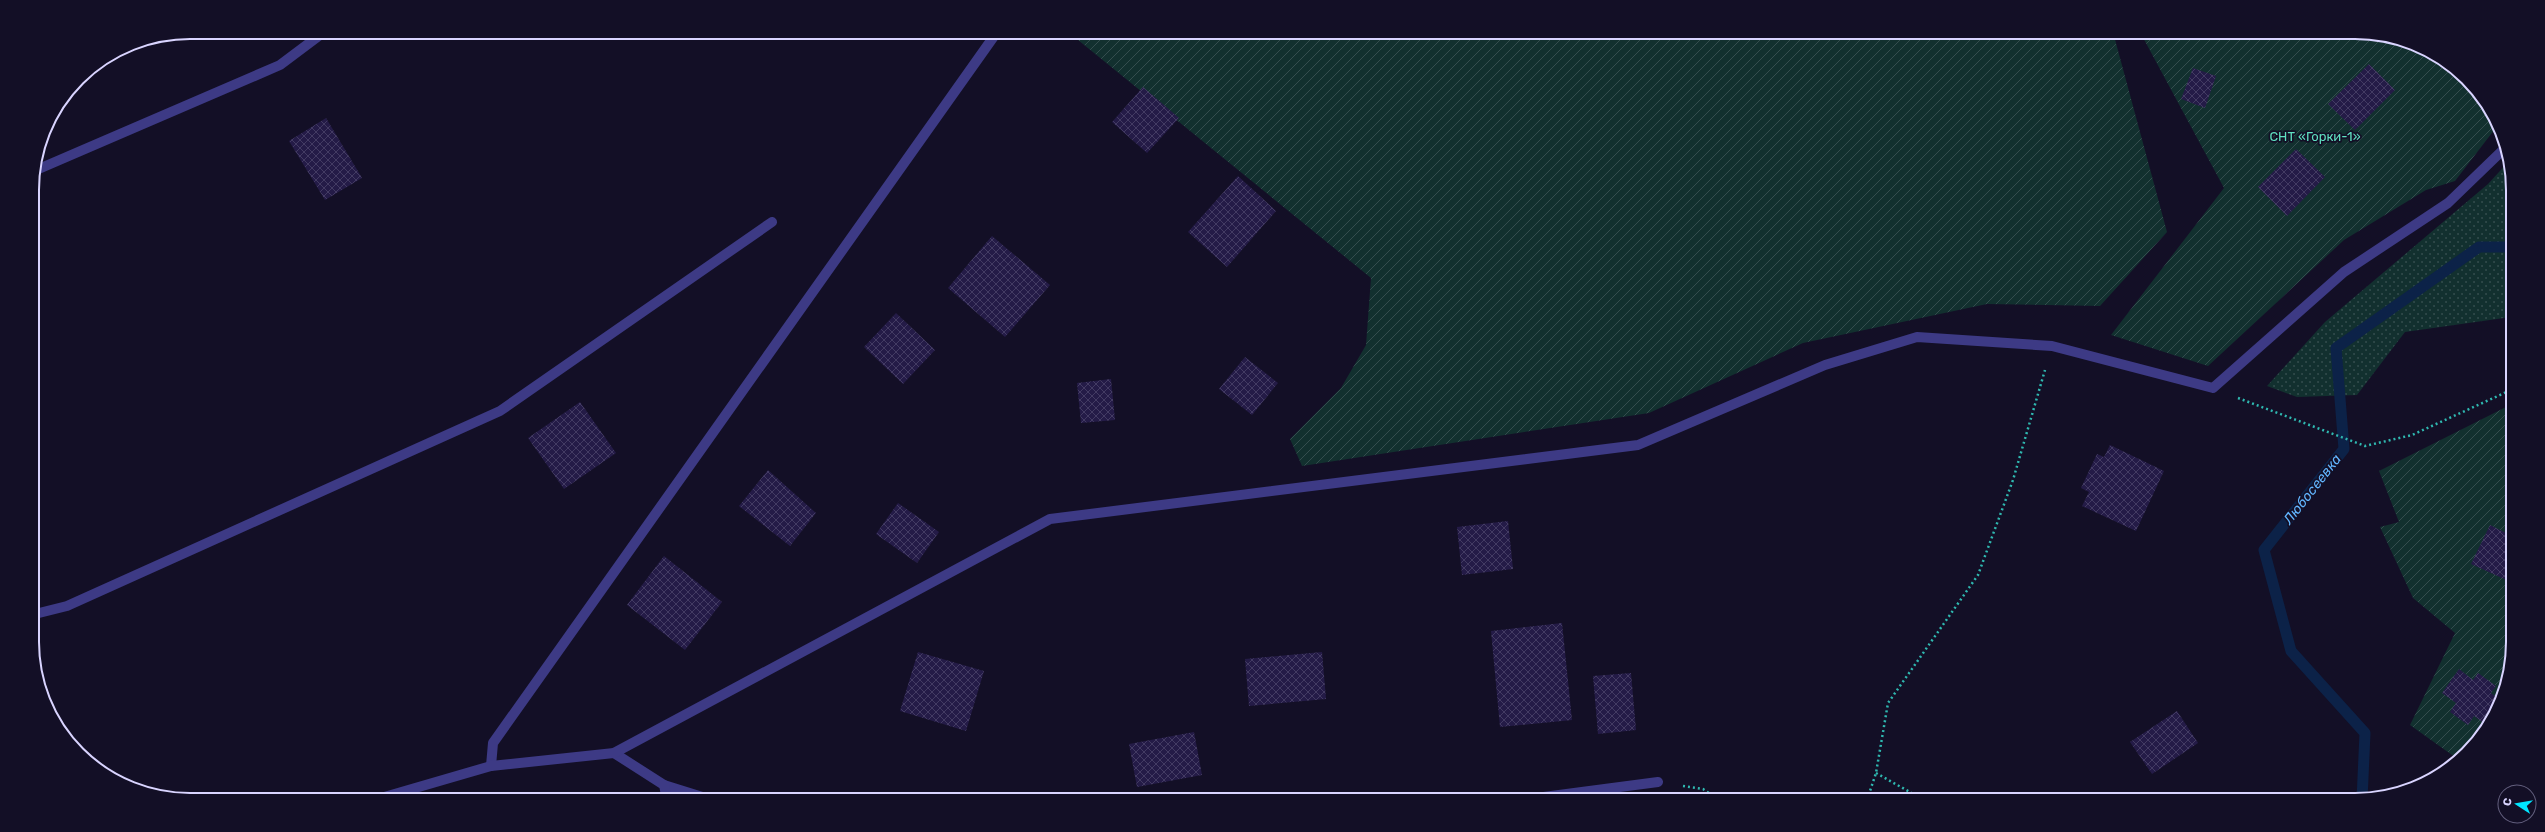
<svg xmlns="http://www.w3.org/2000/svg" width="2545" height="832" font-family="Rubik,sans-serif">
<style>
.grass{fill:url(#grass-dots)}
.garden{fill:url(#garden-furrows)}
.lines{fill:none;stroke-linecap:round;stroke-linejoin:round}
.stream{stroke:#0c2248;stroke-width:11}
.building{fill:url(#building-cross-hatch)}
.path{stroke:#2fb8b0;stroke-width:2.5;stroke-dasharray:2 3;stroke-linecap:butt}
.lane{stroke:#3d3a85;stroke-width:10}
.street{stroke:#3d3a85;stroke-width:10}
.labels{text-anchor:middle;stroke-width:3.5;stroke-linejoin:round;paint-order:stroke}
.park-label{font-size:13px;fill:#5fe0c0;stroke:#130f26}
.water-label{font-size:14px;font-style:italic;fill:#62b6ff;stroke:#130f26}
.rim{fill:none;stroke:#d9d4ff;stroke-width:2}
</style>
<defs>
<pattern id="grass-dots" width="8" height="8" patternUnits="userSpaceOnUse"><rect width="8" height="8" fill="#12302f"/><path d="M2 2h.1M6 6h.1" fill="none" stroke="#344d4e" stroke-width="1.8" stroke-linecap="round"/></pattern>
<pattern id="garden-furrows" width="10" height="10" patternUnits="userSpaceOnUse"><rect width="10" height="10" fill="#12302f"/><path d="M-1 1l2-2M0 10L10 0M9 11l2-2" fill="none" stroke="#344d4e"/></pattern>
<pattern id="building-cross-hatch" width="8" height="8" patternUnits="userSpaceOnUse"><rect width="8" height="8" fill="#241b47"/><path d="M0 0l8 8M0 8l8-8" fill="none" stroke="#433b63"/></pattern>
</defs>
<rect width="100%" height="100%" fill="#130f26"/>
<polygon class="grass" points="2510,160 2511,317 2405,332 2357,395 2297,397 2267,386 2325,322 2488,184"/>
<g class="garden">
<polygon points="1083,32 2113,32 2167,232 2100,306 1987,304 1803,343 1649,413 1302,466 1290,439 1341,388 1366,345 1371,278 1078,40"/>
<polygon points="2140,32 2355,32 2396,37 2434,53 2474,86 2498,125 2455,181 2426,190 2344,240 2208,366 2111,335 2224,188"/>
<polygon points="2512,404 2513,642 2508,683 2486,730 2459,760 2410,725 2455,633 2413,598 2380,527 2399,522 2379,471"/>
</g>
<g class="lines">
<polyline class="stream" points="2362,800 2365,733 2291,651 2264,550 2344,449 2336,348 2479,247 2511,247"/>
</g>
<g class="building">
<polygon points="2369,64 2395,90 2355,130 2328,104"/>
<polygon points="2193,68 2216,76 2205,108 2181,99"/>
<polygon points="1143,87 1179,118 1147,153 1112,122"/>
<polygon points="326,118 362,178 325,200 289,141"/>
<polygon points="2296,149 2325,177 2287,216 2258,187"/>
<polygon points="1238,176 1276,211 1227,267 1188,232"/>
<polygon points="992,236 1050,285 1005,337 948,288"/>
<polygon points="896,313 935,350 903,384 864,347"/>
<polygon points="1245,357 1278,383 1252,415 1219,389"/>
<polygon points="1111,379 1115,420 1081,423 1077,383"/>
<polygon points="580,402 616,453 564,489 528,438"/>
<polygon points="2110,445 2164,471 2136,531 2082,506 2089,492 2081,488 2097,454 2104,457"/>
<polygon points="768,470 816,513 790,546 739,506"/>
<polygon points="898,503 939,532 917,563 876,534"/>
<polygon points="1508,521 1513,569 1462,575 1457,527"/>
<polygon points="2490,525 2512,536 2513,583 2471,564"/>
<polygon points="664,556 722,602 685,650 627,605"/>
<polygon points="1562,623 1572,720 1500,727 1491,631"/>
<polygon points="918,652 984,671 966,731 900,711"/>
<polygon points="1322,652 1326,699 1249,706 1245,659"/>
<polygon points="2459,669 2473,680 2478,673 2496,686 2491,693 2500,700 2488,726 2474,716 2468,725 2450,712 2456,703 2442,693"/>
<polygon points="1631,673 1636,730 1598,734 1593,676"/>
<polygon points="2177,711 2198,743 2152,774 2130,742"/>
<polygon points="1194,732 1202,775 1137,787 1129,744"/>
</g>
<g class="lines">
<g class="path">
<polyline points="2238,398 2365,446 2412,435 2511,390"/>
<polyline points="1876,773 1924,800"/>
<polyline points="1683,786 1703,789 1719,800"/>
<polyline points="1867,800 1876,773 1888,703 1978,575 2013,480 2045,370"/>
</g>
<g class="lane">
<polyline points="34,171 280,65 324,32"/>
<polyline points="35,614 67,606 500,411 772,222"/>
<polyline points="491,766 493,743 997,32"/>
<polyline points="664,785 712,800"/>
<polyline points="1520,800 1658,782"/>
</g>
<g class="street">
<polyline points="614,753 664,785 667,800"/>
<polyline points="374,800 491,766 614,753 1050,519 1638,445 1825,365 1917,337 2052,346 2213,388 2344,272 2448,203 2506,147"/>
</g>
</g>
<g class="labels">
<g class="park-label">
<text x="2315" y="141">СНТ «Горки-1»</text>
</g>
<g class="water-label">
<text transform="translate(2312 489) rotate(-52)" y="5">Любосеевка</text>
</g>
</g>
<path d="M0 0H2545V832H0ZM190 39H2355A151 151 0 0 1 2506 190V642A151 151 0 0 1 2355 793H190A151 151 0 0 1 39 642V190A151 151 0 0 1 190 39Z" fill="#130f26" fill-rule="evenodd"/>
<path class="rim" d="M190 39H2355A151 151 0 0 1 2506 190V642A151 151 0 0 1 2355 793H190A151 151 0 0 1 39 642V190A151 151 0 0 1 190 39Z"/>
<g transform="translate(2517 804) rotate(282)"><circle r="19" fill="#130f26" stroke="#625e7d"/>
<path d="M0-3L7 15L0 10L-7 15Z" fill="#00e5ff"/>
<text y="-6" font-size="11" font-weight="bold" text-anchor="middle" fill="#d9d4ff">С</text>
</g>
</svg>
